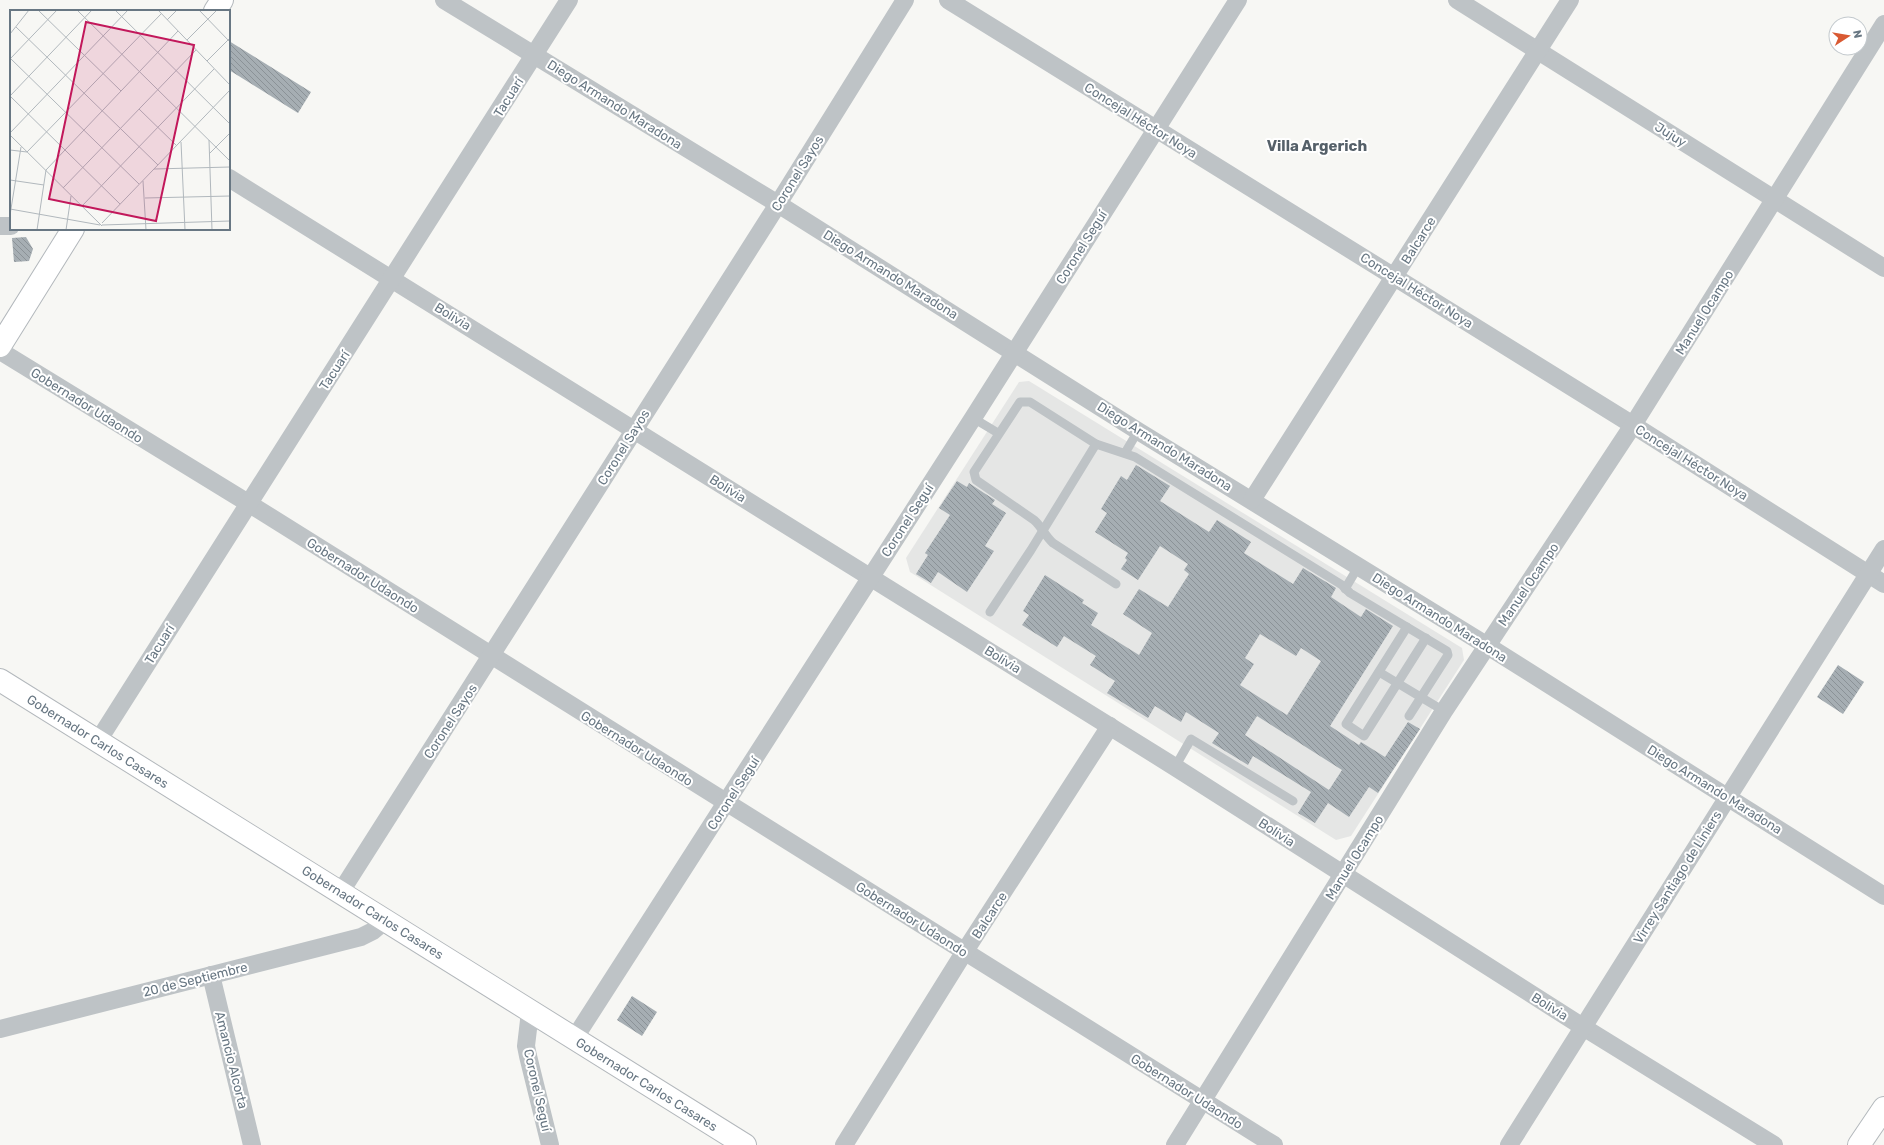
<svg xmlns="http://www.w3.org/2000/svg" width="1884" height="1145" font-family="Rubik,sans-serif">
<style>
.built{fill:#e5e6e5}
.building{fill:url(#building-back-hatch);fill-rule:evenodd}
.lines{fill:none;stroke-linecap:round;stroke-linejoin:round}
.secondary-casing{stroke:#b3b8bc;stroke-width:24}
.lane{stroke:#bec3c6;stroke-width:9}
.street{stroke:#bec3c6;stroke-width:18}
.secondary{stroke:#fff;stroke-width:22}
.labels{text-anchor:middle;stroke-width:4;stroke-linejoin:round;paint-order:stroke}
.street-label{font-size:13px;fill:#687783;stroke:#fff}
.quarter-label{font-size:15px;font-weight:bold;fill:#556069;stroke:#fff}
.inset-road{fill:none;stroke:#b1b8bd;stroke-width:1}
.view{fill:#c2185b;fill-opacity:0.15;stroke:#c2185b;stroke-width:2}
.inset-edge{fill:none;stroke:#687783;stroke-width:2}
</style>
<defs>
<pattern id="building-back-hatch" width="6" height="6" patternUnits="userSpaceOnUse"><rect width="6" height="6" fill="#a6aeb3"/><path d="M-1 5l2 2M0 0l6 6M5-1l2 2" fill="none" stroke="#8b9297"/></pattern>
</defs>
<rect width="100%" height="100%" fill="#f7f7f4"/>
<polygon class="built" points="1029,381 1462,648 1464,660 1351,836 1336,840 910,572 906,558 1019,382"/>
<g class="building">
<polygon points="229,41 311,92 298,113 229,70"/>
<polygon points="26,237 33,249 29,261 14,262 12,238"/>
<path d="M1136 465 1170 486 1160 501 1209 532 1217 520 1251 542 1244 553 1293 584 1303 568 1336 588 1331 597 1361 617 1366 609 1393 626 1330 726 1359 745 1361 742 1385 757 1408 722 1420 729 1378 793 1369 787 1349 817 1328 803 1315 823 1298 813 1311 792 1253 756 1248 765 1212 743 1219 733 1186 712 1181 722 1155 706 1148 718 1107 693 1115 681 1090 665 1096 656 1064 636 1057 647 1022 625 1029 615 1023 611 1045 575 1084 600 1082 603 1098 613 1091 625 1139 655 1152 633 1123 614 1139 589 1168 607 1189 574 1184 570 1188 564 1160 546 1138 580 1121 569 1127 560 1125 558 1128 553 1095 532 1107 513 1101 509 1121 476 1127 480ZM1260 634 1296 656 1301 648 1321 661 1287 715 1240 685 1254 664 1245 658ZM1257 716 1342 770 1329 790 1245 735Z"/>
<polygon points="957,481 967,487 969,483 984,493 995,500 992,504 1006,513 985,546 994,551 967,592 938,572 931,583 916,574 928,555 925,553 950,515 939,508"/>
<polygon points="1838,665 1864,682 1843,714 1817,697"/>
<polygon points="632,996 657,1012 642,1036 617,1020"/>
</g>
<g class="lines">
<g class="secondary-casing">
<g id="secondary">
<polyline points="215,11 222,0"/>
<polyline points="0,346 73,229"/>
<polyline points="0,680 745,1145"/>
<polyline points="1859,1145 1884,1108"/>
</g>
</g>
<g class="lane">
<polyline points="973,418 998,433"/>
<polyline points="1125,453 1138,431"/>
<path d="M1116 584 1053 543C1045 536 1042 527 1034 520L976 480 974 472 1020 402H1030L1096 444 1135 457 1342 585 1350 593 1447 651 1448 655 1409 716"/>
<polyline points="1345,589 1358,567"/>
<polyline points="990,612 1031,550 1096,444"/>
<polyline points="1407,627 1346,724 1364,736 1426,638"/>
<polyline points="1379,672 1444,711"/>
<polyline points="1175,767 1191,739 1293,801"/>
</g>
<g class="street">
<polyline points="444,0 778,204 1138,431 1486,645 1884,896"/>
<polyline points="948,0 1633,425 1884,584"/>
<polyline points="1457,0 1884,268"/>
<polyline points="229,178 1175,767 1583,1027 1774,1145"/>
<polyline points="0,226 11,226"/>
<polyline points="0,351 248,503 1274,1145"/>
<polyline points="1252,500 1570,0"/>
<path d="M98 741C254 493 412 247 569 0"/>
<polyline points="340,893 778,204 905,0"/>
<polyline points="211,975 252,1145"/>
<polyline points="530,1012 526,1046 528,1056 550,1145"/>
<polyline points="0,1029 361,937 373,931 386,920"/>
<polyline points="574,1039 973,418 1238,0"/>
<polyline points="844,1145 965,951 1110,726"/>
<polyline points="1175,1145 1444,711 1633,425 1884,24"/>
<polyline points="1509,1145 1884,549"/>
</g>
<use href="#secondary" class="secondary"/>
</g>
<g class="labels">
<g class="street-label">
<text transform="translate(508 97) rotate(-58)" y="5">Tacuarí</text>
<text transform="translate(615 104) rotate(32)" y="5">Diego Armando Maradona</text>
<text transform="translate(1141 120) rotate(32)" y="5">Concejal Héctor Noya</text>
<text transform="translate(1671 134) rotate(32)" y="5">Jujuy</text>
<text transform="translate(797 173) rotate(-58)" y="5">Coronel Sayos</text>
<text transform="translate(1418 240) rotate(-58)" y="5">Balcarce</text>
<text transform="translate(1081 247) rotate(-58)" y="5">Coronel Seguí</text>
<text transform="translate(891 274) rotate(32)" y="5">Diego Armando Maradona</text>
<text transform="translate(1417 290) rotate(32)" y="5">Concejal Héctor Noya</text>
<text transform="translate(1704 312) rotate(-58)" y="5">Manuel Ocampo</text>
<text transform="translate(453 316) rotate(32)" y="5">Bolivia</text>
<text transform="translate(334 370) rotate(-57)" y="5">Tacuarí</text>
<text transform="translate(87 405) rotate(32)" y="5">Gobernador Udaondo</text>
<text transform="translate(1165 446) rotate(32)" y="5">Diego Armando Maradona</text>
<text transform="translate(623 447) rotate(-58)" y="5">Coronel Sayos</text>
<text transform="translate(1692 462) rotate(32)" y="5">Concejal Héctor Noya</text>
<text transform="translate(728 488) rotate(32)" y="5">Bolivia</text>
<text transform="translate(907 520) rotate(-57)" y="5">Coronel Seguí</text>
<text transform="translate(363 575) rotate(32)" y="5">Gobernador Udaondo</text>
<text transform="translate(1528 584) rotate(-56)" y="5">Manuel Ocampo</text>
<text transform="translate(1440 617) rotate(32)" y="5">Diego Armando Maradona</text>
<text transform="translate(159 644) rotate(-58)" y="5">Tacuarí</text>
<text transform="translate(1003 659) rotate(32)" y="5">Bolivia</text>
<text transform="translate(450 721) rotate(-57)" y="5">Coronel Sayos</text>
<text transform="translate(98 741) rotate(32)" y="5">Gobernador Carlos Casares</text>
<text transform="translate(637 748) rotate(32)" y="5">Gobernador Udaondo</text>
<text transform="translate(1715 789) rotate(32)" y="5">Diego Armando Maradona</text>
<text transform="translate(733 793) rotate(-57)" y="5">Coronel Seguí</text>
<text transform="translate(1277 832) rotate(33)" y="5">Bolivia</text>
<text transform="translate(1354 857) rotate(-58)" y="5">Manuel Ocampo</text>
<text transform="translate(1677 877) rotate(-58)" y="5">Virrey Santiago de Liniers</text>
<text transform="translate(373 912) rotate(32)" y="5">Gobernador Carlos Casares</text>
<text transform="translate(989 915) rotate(-57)" y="5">Balcarce</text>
<text transform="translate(912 919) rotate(32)" y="5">Gobernador Udaondo</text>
<text transform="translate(195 979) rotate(-14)" y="5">20 de Septiembre</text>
<text transform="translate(1550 1006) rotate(32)" y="5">Bolivia</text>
<text transform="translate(232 1060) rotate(76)" y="5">Amancio Alcorta</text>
<text transform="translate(647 1084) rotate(32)" y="5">Gobernador Carlos Casares</text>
<text transform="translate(538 1090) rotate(77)" y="5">Coronel Seguí</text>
<text transform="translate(1187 1091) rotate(32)" y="5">Gobernador Udaondo</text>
</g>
<g class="quarter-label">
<text x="1317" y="151">Villa Argerich</text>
</g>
</g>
<g transform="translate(10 10)">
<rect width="220" height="220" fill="#f7f7f4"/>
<path class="inset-road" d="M28 0 111 81M67 0 220 151M105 0 220 114M148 0 220 75M189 0 220 32M157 10 167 0M6 17 148 155M0 24 19 0M177 30 207 0M0 48 129 174M0 49 47 0M197 51 220 28M0 86 110 194M0 86 82 0M129 99 167 136M0 123 118 0M0 125 92 216M199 130 202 220M171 132 175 220M0 140 17 142M17 142 151 4M199 144 220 123M144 159 220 157M36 160 168 21M0 170 34 175M133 171 136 220M53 178 186 40M135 188 220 186M72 196 204 59M0 199 90 215M0 205 11 137M92 213 220 80M92 215 220 211M27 220 36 160M56 220 61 186"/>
<path class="view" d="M76 12 184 35 146 211 39 189Z"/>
<rect width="220" height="220" class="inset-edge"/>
</g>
<g transform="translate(1848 36) rotate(78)"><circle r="19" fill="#ffffff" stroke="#c3c9cd"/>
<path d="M0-3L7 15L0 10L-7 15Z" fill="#d95932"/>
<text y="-6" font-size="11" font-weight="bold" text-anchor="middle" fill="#687783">N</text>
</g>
</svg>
